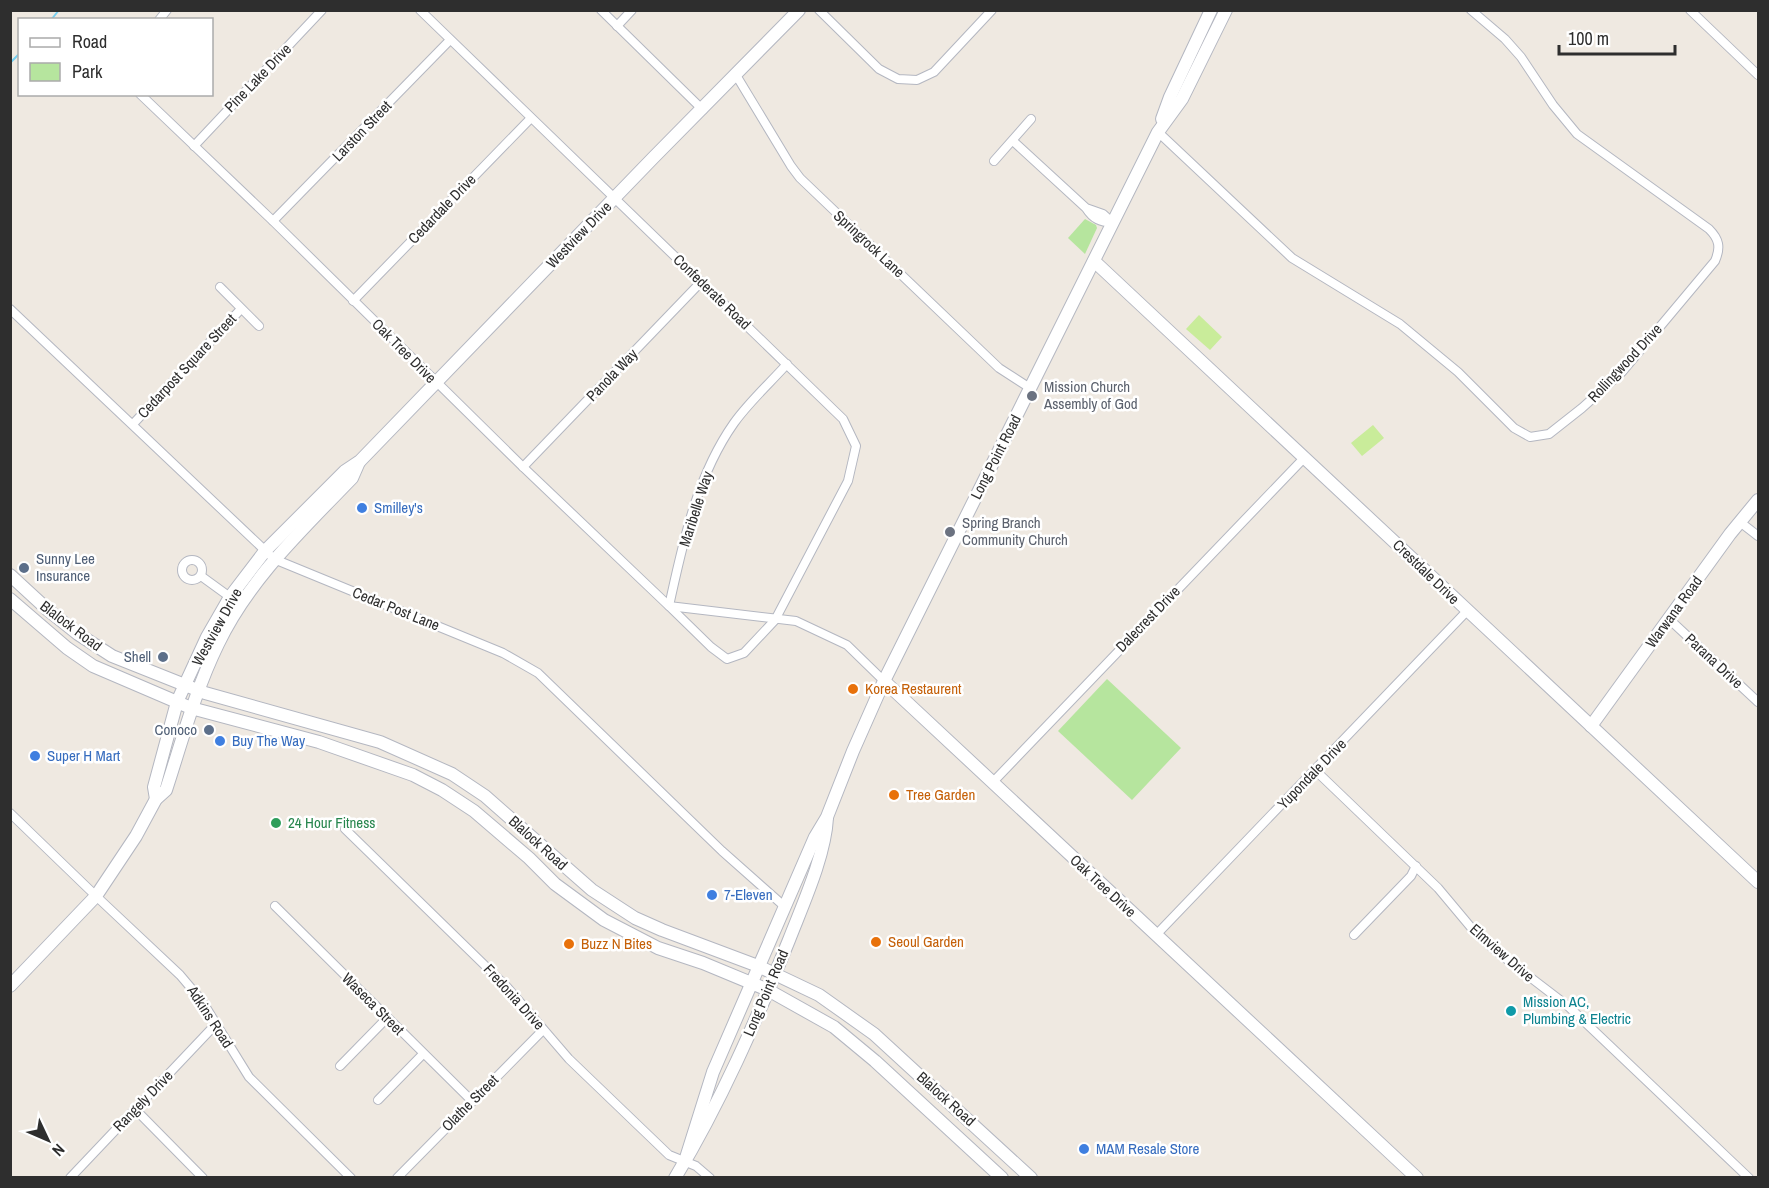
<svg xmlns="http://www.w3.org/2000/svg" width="1769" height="1188" font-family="'Archivo Narrow',sans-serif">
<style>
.green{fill:#b6e59e}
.pitch{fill:#c9ec9a}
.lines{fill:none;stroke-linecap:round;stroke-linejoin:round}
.stream{stroke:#75cff0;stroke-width:2}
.street-casing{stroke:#b4b7c1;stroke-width:10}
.secondary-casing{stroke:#b4b7c1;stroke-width:14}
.street{stroke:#fff;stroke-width:8}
.secondary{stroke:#fff;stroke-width:12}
.worship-dot{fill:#6b7280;stroke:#fff;stroke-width:2}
.shop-dot{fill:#3f7fe0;stroke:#fff;stroke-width:2}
.service-dot{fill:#5c6f8a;stroke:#fff;stroke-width:2}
.food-dot{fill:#e8710a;stroke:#fff;stroke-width:2}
.leisure-dot{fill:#2e9e5b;stroke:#fff;stroke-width:2}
.culture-dot{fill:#0f9aa8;stroke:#fff;stroke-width:2}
.labels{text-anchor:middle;stroke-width:5;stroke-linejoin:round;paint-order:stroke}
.street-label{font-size:15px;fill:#2e2e2e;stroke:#fff}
.worship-label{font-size:15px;fill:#5b616d;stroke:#fff;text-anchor:start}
.shop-label{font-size:15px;fill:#366cbe;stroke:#fff;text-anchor:start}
.service-label{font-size:15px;fill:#4e5e75;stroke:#fff;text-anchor:end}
.food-label{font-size:15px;fill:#c56008;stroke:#fff;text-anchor:start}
.leisure-label{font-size:15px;fill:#27864d;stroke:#fff;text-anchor:start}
.culture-label{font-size:15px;fill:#0d838f;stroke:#fff;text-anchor:start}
</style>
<rect width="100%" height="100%" fill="#efe9e1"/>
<g class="green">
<polygon points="1085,219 1096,225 1097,228 1085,254 1068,238"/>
<polygon points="1107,679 1181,748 1132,800 1058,731"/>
</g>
<g class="pitch">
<polygon points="1199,315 1222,337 1210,350 1186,329"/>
<polygon points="1373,425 1384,438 1362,456 1351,443"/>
</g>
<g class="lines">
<g class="stream">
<polyline points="51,20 59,10"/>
<polyline points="10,63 20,53"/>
</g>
<g class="street-casing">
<g id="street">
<path d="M420 10 843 419 856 446 848 481 775 620 744 653 727 659 711 647 669 606C683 543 696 477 734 423 749 402 769 384 787 364"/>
<polyline points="601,10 703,110"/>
<polyline points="819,10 879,69 898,79 917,80 934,72 992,10"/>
<polyline points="1690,10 1758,75"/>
<polyline points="159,20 167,10"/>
<polyline points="617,26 632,10"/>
<polyline points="736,75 791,166 800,178 999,368 1030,388"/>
<polyline points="140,94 273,221 523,467 669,606 796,621 847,645 884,681"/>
<path d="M1158 132 1292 258 1400 324 1458 372 1514 428 1530 437 1549 434 1582 408 1622 372 1715 261C1721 247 1719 239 1709 229L1577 134 1553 105 1521 57 1505 39 1471 10"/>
<path d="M1013 141 1086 208C1093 219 1100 222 1113 223L1103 214 1086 208"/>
<polyline points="194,146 322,10"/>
<polyline points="994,161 1031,119"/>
<polyline points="273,221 450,40"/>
<polyline points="220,287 259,326"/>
<polyline points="353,301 531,118"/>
<polyline points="10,309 274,559 503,653 538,673 722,851 784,906"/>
<polyline points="133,424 241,309"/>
<polyline points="523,467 701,282"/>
<polyline points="1740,522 1758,536"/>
<circle cx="192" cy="570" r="10"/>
<polyline points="201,576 234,600"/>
<polyline points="1669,619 1758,702"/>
<polyline points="1315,770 1438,888 1474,931 1496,951 1569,1007 1749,1178"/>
<polyline points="993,782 1305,457"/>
<polyline points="10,813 96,896 180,975 202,1001 249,1077 351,1178"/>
<polyline points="345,829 507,987 569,1059 669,1155 696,1166 710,1178"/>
<polyline points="275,906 472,1101"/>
<polyline points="1156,935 1467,611"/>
<polyline points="1354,935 1411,876 1416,866"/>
<polyline points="340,1066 387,1018"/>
<polyline points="378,1100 423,1054"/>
<polyline points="135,1109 203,1178"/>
<polyline points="70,1178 215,1025"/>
<polyline points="397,1178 543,1030"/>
</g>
</g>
<g class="secondary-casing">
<g id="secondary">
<polyline points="1162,119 1170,97 1211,10"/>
<polyline points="1094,261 1758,882"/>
<polyline points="10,575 48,610 78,634 112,656 205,693 380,742 452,774 485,796 592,890 635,918 662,930 758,966 819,995 874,1034 1031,1178"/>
<polyline points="10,599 67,648 93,666 191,708 319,742 413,775 442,790 474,811 529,858 555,884 604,920 658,948 703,963 768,990 834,1027 875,1061 1002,1178"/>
<polyline points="884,681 1417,1178"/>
<polyline points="1591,726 1730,534 1758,500"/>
<polyline points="156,799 154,787 177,702 207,637 230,597 265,551 345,471 360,461 653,158 799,10"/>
<path d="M10 986 96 896 136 836 156 799 166 790C182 741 195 691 218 644 249 579 303 529 352 478L359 462"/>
<polyline points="685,1161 713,1072 815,837 827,817 853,751 884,681 1158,132 1182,99 1226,10"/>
<path d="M675 1178C721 1102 756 1021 789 940 803 904 825 856 827 818"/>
</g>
</g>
<use href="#street" class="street"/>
<use href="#secondary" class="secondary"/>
</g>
<g class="worship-dot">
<circle cx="1032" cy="396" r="6"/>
<circle cx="950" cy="532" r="6"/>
</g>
<g class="shop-dot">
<circle cx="362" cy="508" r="6"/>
<circle cx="220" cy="741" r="6"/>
<circle cx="35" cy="756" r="6"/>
<circle cx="712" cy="895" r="6"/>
<circle cx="1084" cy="1149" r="6"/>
</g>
<g class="service-dot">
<circle cx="24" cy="568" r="6"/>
<circle cx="163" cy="657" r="6"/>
<circle cx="209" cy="730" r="6"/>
</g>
<g class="food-dot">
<circle cx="853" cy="689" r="6"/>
<circle cx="894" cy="795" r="6"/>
<circle cx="876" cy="942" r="6"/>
<circle cx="569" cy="944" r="6"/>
</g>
<circle class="leisure-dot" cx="276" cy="823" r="6"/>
<circle class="culture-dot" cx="1511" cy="1011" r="6"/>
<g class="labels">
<g class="street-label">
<text transform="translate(258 78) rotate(-46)" y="5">Pine Lake Drive</text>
<text transform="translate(362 131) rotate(-46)" y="5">Larston Street</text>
<text transform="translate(442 209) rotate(-46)" y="5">Cedardale Drive</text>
<text transform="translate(579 235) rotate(-46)" y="5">Westview Drive</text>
<text transform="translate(869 244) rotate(43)" y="5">Springrock Lane</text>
<text transform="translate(712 292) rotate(44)" y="5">Confederate Road</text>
<text transform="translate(404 351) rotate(45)" y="5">Oak Tree Drive</text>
<text transform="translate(1625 363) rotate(-47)" y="5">Rollingwood Drive</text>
<text transform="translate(187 366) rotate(-47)" y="5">Cedarpost Square Street</text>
<text transform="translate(612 375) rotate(-46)" y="5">Panola Way</text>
<text transform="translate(996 457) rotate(-63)" y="5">Long Point Road</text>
<text transform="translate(696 509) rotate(-72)" y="5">Maribelle Way</text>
<text transform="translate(1426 572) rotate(44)" y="5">Crestdale Drive</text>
<text transform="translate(396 609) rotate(22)" y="5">Cedar Post Lane</text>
<text transform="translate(1674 612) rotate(-54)" y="5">Warwana Road</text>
<text transform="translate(1148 619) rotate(-46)" y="5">Dalecrest Drive</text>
<text transform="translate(71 626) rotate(37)" y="5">Blalock Road</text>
<text transform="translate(217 627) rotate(-61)" y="5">Westview Drive</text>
<text transform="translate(1714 661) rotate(43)" y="5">Parana Drive</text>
<text transform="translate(1312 774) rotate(-46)" y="5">Yupondale Drive</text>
<text transform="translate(538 843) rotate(42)" y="5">Blalock Road</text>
<text transform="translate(1103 886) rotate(43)" y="5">Oak Tree Drive</text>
<text transform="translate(1502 953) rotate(41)" y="5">Elmview Drive</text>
<text transform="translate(766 993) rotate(-67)" y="5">Long Point Road</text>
<text transform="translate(514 997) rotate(48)" y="5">Fredonia Drive</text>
<text transform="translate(373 1004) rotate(45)" y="5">Waseca Street</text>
<text transform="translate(210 1017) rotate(57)" y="5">Adkins Road</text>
<text transform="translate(946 1099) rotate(42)" y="5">Blalock Road</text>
<text transform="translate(143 1101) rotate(-46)" y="5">Rangely Drive</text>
<text transform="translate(470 1103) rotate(-45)" y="5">Olathe Street</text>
</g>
<g class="worship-label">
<text x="1044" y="392">Mission Church<tspan x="1044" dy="17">Assembly of God</tspan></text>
<text x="962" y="528">Spring Branch<tspan x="962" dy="17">Community Church</tspan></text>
</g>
<g class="shop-label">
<text x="374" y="513">Smilley's</text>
<text x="232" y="746">Buy The Way</text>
<text x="47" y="761">Super H Mart</text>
<text x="724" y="900">7-Eleven</text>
<text x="1096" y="1154">MAM Resale Store</text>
</g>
<g class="service-label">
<text x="36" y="564" text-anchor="start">Sunny Lee<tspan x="36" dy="17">Insurance</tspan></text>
<text x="151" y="662">Shell</text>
<text x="197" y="735">Conoco</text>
</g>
<g class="food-label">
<text x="865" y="694">Korea Restaurent</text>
<text x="906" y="800">Tree Garden</text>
<text x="888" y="947">Seoul Garden</text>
<text x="581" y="949">Buzz N Bites</text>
</g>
<g class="leisure-label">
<text x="288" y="828">24 Hour Fitness</text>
</g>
<g class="culture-label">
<text x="1523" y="1007">Mission AC,<tspan x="1523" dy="17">Plumbing &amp; Electric</tspan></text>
</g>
</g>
<rect width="1769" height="1188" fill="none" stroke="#2e2e2e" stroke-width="24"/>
<rect x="18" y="18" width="195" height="78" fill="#ffffff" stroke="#ababab" stroke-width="1.5"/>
<rect x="30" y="38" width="30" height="9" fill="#ffffff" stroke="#ababab" stroke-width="1.5"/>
<text x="72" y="48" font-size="18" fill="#2e2e2e">Road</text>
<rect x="30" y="63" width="30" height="18" fill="#b6e59e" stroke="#ababab" stroke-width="1.5"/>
<text x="72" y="78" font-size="18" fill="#2e2e2e">Park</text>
<g transform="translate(48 1140) rotate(134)" stroke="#ffffff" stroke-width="4.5" paint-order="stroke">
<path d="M0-4.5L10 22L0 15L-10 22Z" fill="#2e2e2e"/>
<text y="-9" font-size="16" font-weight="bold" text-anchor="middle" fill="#2e2e2e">N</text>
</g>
<path d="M1559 45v9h116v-9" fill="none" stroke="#2e2e2e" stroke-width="3"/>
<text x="1568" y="45" font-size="18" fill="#2e2e2e" stroke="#ffffff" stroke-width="4.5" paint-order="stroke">100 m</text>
</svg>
